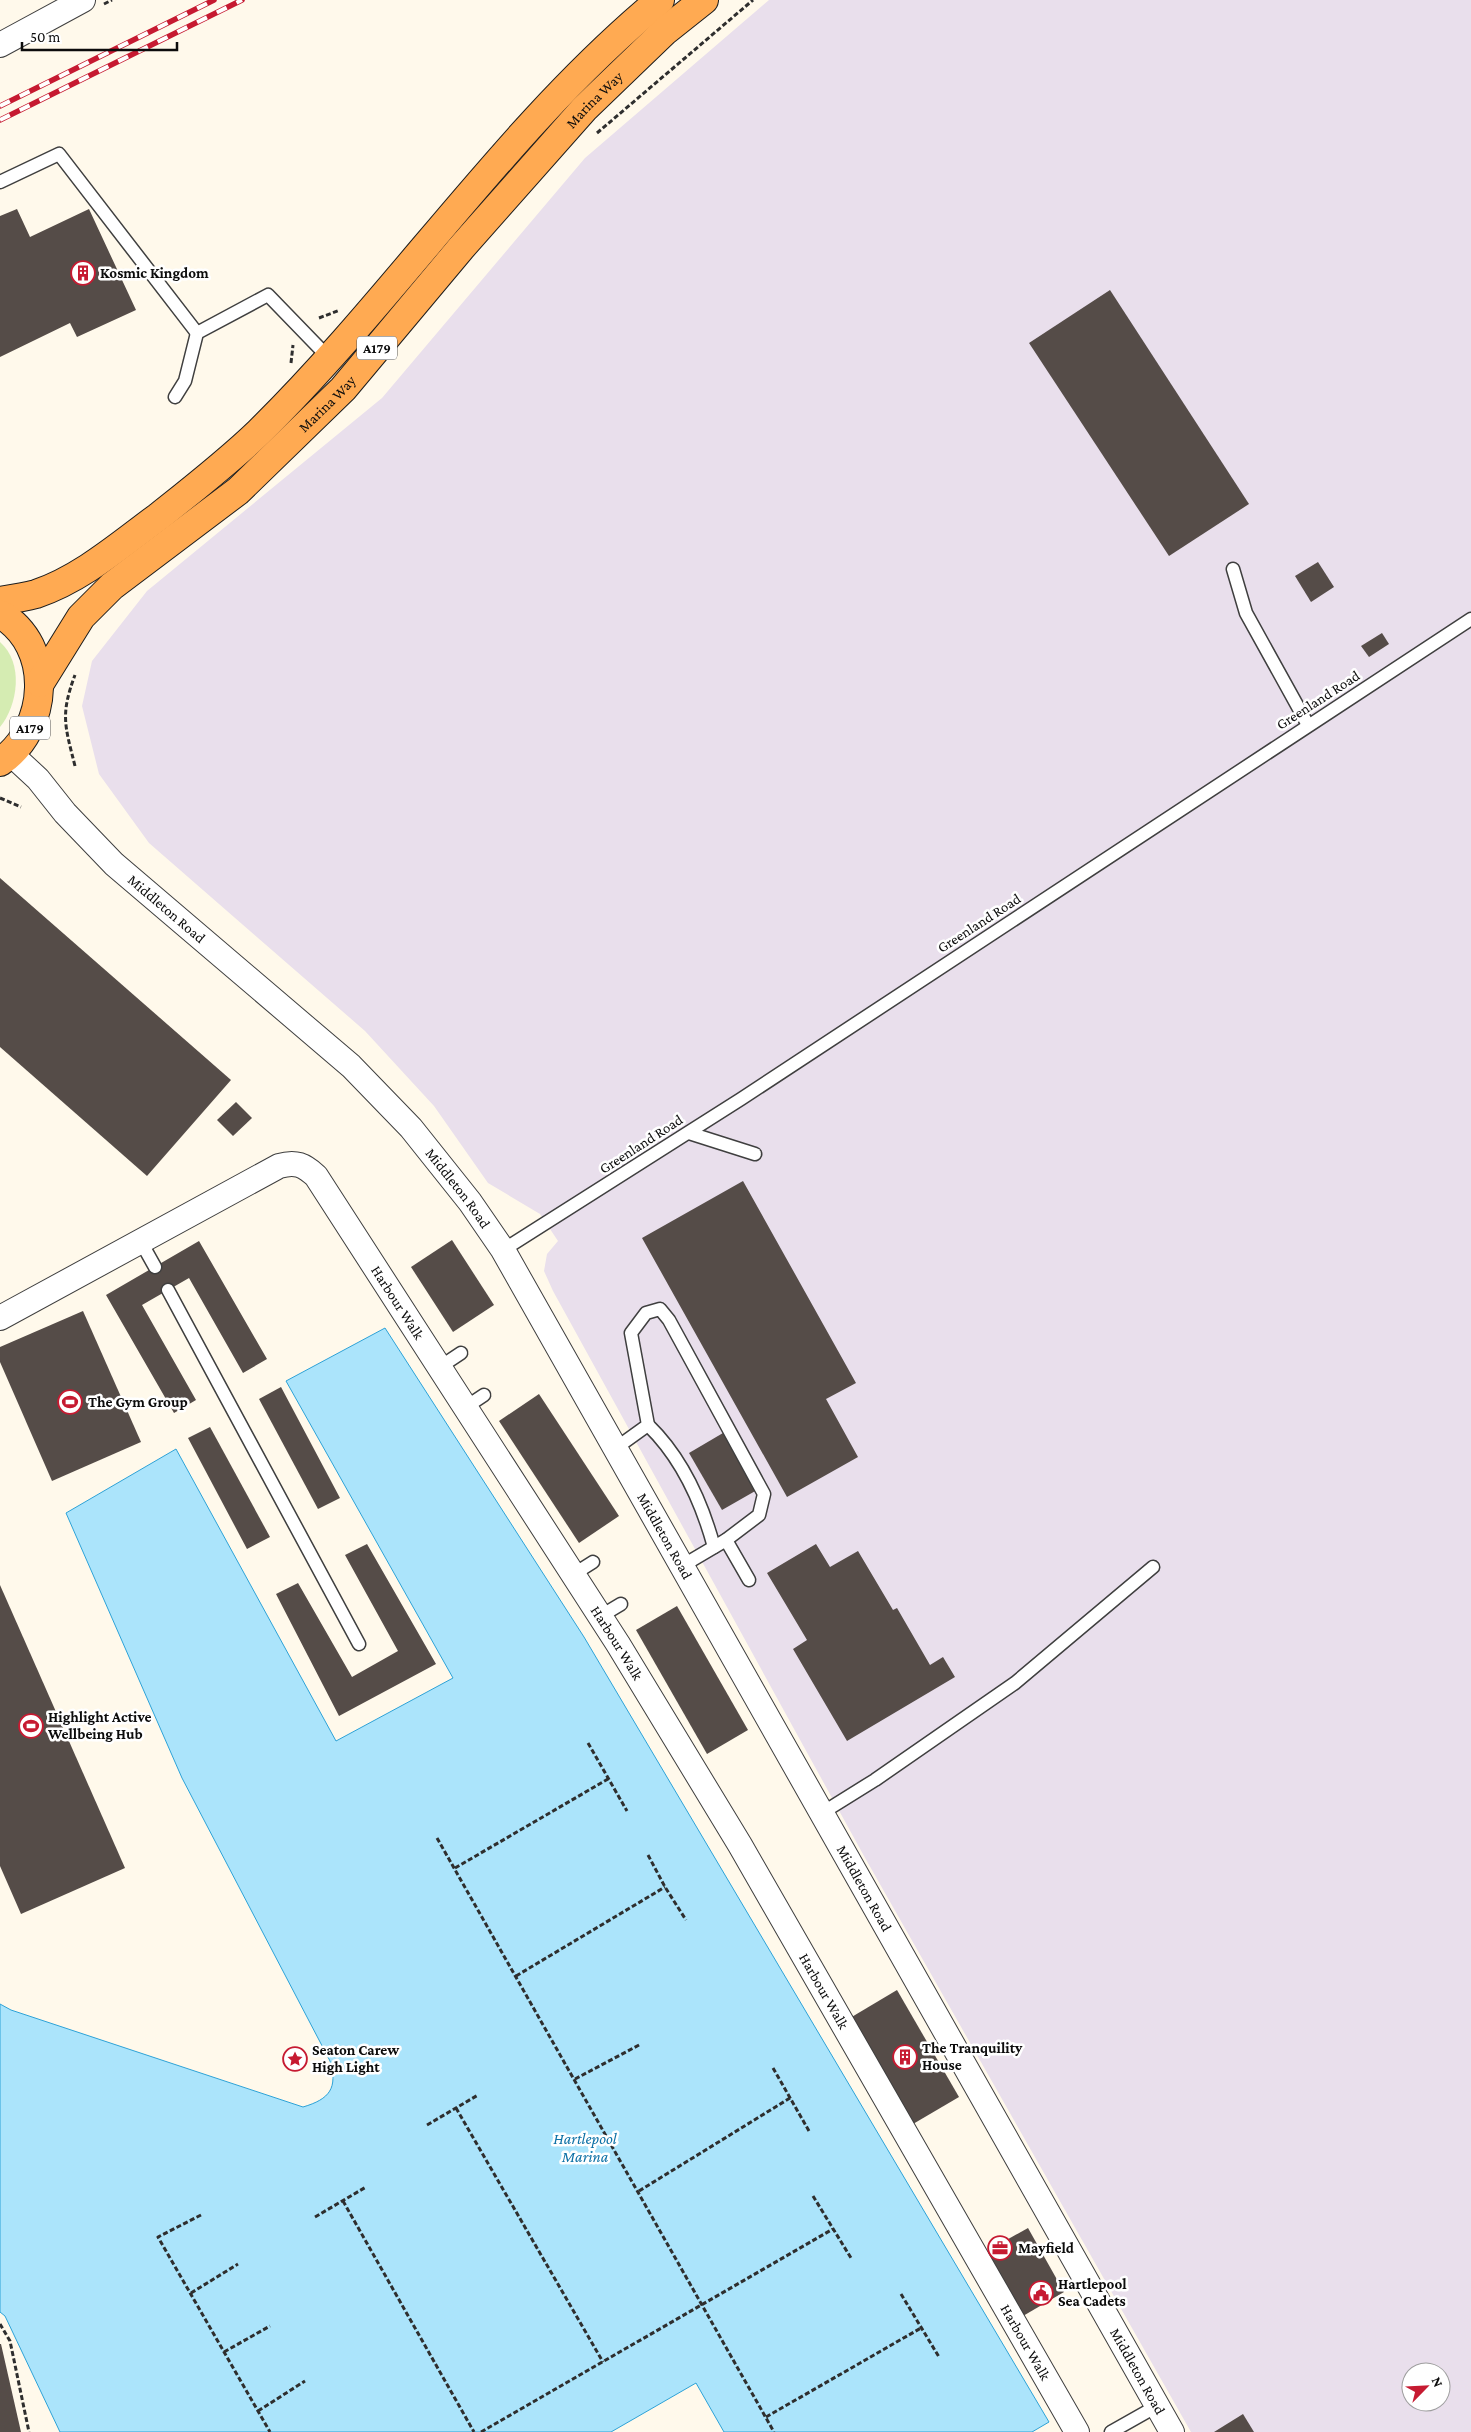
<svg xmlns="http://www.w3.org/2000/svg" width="1471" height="2432" font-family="'Crimson Pro',serif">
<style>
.industrial{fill:#e9dfec;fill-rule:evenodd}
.green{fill:#d5ecb2}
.water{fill:#abe4fb;stroke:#2da2d7}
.building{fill:#554c48}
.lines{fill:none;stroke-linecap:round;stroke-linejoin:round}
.service-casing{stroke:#3f3f3f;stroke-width:15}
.minor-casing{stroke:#3f3f3f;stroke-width:26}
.trunk-casing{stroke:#1d1d1d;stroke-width:30}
.path{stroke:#2e2e2e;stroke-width:3;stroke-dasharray:5 2.5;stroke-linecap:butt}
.service{stroke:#fff;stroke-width:12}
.minor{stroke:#fff;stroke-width:24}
.trunk{stroke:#ffaa52;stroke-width:28}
.rail-casing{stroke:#c61a31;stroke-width:5.5}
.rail{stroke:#fff;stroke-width:4;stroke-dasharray:11;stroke-linecap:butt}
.labels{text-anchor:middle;stroke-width:5;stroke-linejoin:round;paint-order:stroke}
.shield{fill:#fff;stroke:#555;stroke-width:1}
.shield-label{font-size:14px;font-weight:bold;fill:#0c0c0c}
.street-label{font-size:15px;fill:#0c0c0c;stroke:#fff}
.poi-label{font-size:15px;font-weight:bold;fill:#0c0c0c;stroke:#fff;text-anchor:start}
.water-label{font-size:16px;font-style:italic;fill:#0d71a6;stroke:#fff}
</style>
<rect width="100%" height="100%" fill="#fff9eb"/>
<path class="industrial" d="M769 0H1471V2432H1191L864 1856 553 1291 544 1271 547 1254 558 1241 540 1214 488 1183 434 1106 365 1031 149 843 99 774 82 706 92 661 147 591 382 398 585 158ZM1411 2372H1441V2402H1411Z"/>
<path class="green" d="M0 642C24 663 18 705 0 727Z"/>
<path class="water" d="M385 1328 584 1637 1049 2422 1032 2432H724L696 2383 611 2432H60L5 2316 0 2312V2004L11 2010 303 2107C330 2099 338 2088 330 2061L182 1778 66 1513 176 1449 336 1741 453 1678 286 1381Z"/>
<g class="building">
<polygon points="17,209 30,237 89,209 136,310 77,337 70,323 0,357 0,216"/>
<polygon points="1110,290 1249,504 1169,556 1029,343"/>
<polygon points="1318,562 1334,587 1311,602 1295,576"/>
<polygon points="1382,633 1389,644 1369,657 1361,646"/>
<polygon points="0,878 231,1080 147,1176 0,1047"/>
<polygon points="236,1102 252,1118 233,1136 217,1120"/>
<polygon points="743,1181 856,1383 826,1399 858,1457 787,1497 642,1238"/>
<polygon points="452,1240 494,1305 453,1332 411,1267"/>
<polygon points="199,1241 267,1359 243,1373 189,1278 142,1305 196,1400 174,1413 106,1295"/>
<polygon points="83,1311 141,1442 52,1481 0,1362 0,1347"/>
<polygon points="281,1387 340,1498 318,1509 259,1399"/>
<polygon points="539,1394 619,1516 579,1543 499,1421"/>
<polygon points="210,1427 270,1537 247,1549 188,1438"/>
<polygon points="723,1433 757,1490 722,1510 689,1453"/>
<polygon points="367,1544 436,1664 339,1716 276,1594 298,1583 352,1677 398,1651 345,1555"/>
<polygon points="816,1544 830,1567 858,1551 893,1610 897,1608 930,1665 943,1657 955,1677 847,1741 793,1649 807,1640 767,1573"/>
<polygon points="0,1585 125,1868 21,1914 0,1866"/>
<polygon points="677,1606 748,1730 707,1754 636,1630"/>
<polygon points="897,1990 959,2097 913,2124 850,2018"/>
<polygon points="1028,2228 1064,2292 1023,2316 987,2251"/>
<polygon points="0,2344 1,2344 21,2432 0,2432"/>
<polygon points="1243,2414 1254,2432 1214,2432"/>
</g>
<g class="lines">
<g class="service-casing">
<g id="service">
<polyline points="0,182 59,154 197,333"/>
<polyline points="175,397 185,381 197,333 268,295 329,358"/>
<polyline points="1233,569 1246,613 1308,725"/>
<polyline points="689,1133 755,1154"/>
<polyline points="141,1242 155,1267"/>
<polyline points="503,1250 741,1099 1471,619"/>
<polyline points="168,1290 359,1644"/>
<polyline points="440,1367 461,1353"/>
<polyline points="466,1407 484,1395"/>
<path d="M648 1425C681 1457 702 1503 714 1547"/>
<polyline points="616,1448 648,1425 631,1333 646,1313 660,1309 669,1320 764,1494 759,1515 726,1540 682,1566"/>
<polyline points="726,1540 749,1580"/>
<polyline points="574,1574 593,1562"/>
<polyline points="601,1616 621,1604"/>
<polyline points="822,1813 875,1780 1015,1683 1153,1567"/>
<polyline points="1111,2432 1157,2406"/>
</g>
</g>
<g class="minor-casing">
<g id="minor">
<polyline points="0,45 83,0"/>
<path id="s1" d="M11 754 38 779 65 813 114 864 351 1066 411 1128 470 1202 503 1250 1172 2432"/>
<path id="s2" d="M0 1318 279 1166C296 1161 304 1165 316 1176L618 1644 740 1845 1077 2432"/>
</g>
</g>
<g class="trunk-casing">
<g id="trunk">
<path d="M0 601C12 599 24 597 36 594 81 579 120 545 158 517 192 490 228 462 259 432 399 294 508 126 660 0"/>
<path d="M0 614C55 646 49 729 0 762"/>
<path id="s3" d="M40 683 81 617 112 586 238 491 343 389 461 248 584 109 665 31 704 0"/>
</g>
</g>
<g class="path">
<polyline points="104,4 112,0"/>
<polyline points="597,133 753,0"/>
<polyline points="319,318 340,310"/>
<polyline points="291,363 293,345"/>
<path d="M75 766C65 726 60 715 75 675"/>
<polyline points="0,798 21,807"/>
<polyline points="588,1743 627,1811"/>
<polyline points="437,1838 774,2432"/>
<polyline points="648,1855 665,1887 686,1920"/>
<polyline points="455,1868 608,1779"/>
<polyline points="516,1976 665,1887"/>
<polyline points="773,2068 809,2131"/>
<polyline points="575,2079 641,2044"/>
<polyline points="456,2108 603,2362"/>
<polyline points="427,2125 478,2095"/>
<polyline points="639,2191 790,2098"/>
<polyline points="813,2196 851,2258"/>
<polyline points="343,2201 474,2432"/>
<polyline points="201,2215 158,2237 270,2432"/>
<polyline points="315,2217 366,2187"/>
<polyline points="191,2293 238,2264"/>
<polyline points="901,2294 939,2357"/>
<polyline points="0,2324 10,2341 29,2432"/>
<polyline points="224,2352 270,2326"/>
<polyline points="258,2411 305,2381"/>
<polyline points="766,2417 921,2328"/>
<polyline points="481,2432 833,2229"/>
</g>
<use href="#service" class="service"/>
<use href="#minor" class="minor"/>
<use href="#trunk" class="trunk"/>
<g class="rail-casing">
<g id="rail">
<polyline points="0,106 214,0"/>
<polyline points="0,120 242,0"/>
</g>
</g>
<use href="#rail" class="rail"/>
</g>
<defs>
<g id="building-ring" transform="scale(1.25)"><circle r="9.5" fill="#fff" stroke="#c61a31" stroke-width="1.5"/><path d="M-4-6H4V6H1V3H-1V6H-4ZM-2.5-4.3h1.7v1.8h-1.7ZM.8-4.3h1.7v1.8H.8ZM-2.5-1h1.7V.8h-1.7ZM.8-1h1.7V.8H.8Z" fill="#c61a31"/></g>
<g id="stadium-ring" transform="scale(1.25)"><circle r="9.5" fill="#fff" stroke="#c61a31" stroke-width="1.5"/><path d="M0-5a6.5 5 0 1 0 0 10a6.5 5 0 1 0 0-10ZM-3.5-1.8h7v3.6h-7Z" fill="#c61a31"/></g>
<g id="sight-ring" transform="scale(1.25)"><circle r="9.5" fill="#fff" stroke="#c61a31" stroke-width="1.5"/><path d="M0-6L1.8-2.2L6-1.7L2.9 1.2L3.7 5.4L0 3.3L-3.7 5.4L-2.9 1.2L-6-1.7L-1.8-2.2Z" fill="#c61a31"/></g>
<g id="office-ring" transform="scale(1.25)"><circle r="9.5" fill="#fff" stroke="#c61a31" stroke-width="1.5"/><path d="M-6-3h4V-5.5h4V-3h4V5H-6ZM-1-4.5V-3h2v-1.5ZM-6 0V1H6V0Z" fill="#c61a31"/></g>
<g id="civic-ring" transform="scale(1.25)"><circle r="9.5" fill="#fff" stroke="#c61a31" stroke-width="1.5"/><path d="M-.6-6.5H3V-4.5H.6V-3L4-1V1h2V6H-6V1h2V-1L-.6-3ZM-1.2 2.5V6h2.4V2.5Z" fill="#c61a31"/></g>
</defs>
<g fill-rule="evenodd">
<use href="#building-ring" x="83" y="273"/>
<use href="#stadium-ring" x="70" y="1402"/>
<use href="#stadium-ring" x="31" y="1726"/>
<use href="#building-ring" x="905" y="2057"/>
<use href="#sight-ring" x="295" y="2059"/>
<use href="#office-ring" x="1000" y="2248"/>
<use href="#civic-ring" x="1041" y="2293"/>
</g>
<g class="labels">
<g class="shield">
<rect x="357" y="336.5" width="40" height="23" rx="4"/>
<rect x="10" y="716.5" width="40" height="23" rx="4"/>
</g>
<g class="shield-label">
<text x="377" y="353">A179</text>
<text x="30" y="733">A179</text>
</g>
<g class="street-label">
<text dy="5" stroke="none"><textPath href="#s3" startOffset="809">Marina Way</textPath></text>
<text dy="5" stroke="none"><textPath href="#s3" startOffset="404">Marina Way</textPath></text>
<text transform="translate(1318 700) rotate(-33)" y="5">Greenland Road</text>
<text dy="5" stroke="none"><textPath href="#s1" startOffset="220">Middleton Road</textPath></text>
<text transform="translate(979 923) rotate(-33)" y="5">Greenland Road</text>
<text transform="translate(641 1144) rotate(-33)" y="5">Greenland Road</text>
<text dy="5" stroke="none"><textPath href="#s1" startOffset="625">Middleton Road</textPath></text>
<text dy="5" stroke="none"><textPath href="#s2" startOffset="509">Harbour Walk</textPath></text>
<text dy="5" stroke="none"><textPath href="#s1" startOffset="1030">Middleton Road</textPath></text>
<text dy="5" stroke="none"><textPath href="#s2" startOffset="914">Harbour Walk</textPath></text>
<text dy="5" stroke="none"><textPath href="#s1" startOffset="1435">Middleton Road</textPath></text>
<text dy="5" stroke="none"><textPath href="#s2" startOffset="1319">Harbour Walk</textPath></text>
<text dy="5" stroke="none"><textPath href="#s2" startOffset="1724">Harbour Walk</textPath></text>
<text dy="5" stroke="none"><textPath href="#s1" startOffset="1990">Middleton Road</textPath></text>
</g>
<g class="poi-label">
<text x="100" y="278">Kosmic Kingdom</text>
<text x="88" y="1407">The Gym Group</text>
<text x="48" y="1722">Highlight Active<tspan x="48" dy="17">Wellbeing Hub</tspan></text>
<text x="922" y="2053">The Tranquility<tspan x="922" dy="17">House</tspan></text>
<text x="312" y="2055">Seaton Carew<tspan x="312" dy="17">High Light</tspan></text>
<text x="1018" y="2253">Mayfield</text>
<text x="1058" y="2289">Hartlepool<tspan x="1058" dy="17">Sea Cadets</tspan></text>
</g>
<g class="water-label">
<text x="585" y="2144">Hartlepool<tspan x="585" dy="18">Marina</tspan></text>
</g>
</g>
<g transform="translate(1426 2387) rotate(66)"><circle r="24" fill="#ffffff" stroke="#9e9e9e"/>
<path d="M0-4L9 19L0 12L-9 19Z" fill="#c61a31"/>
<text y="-8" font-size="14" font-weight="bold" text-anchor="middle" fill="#0c0c0c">N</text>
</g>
<path d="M22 42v8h155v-8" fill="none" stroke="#0c0c0c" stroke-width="2.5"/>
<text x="30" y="42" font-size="15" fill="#0c0c0c" stroke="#ffffff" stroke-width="4" paint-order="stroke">50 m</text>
</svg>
